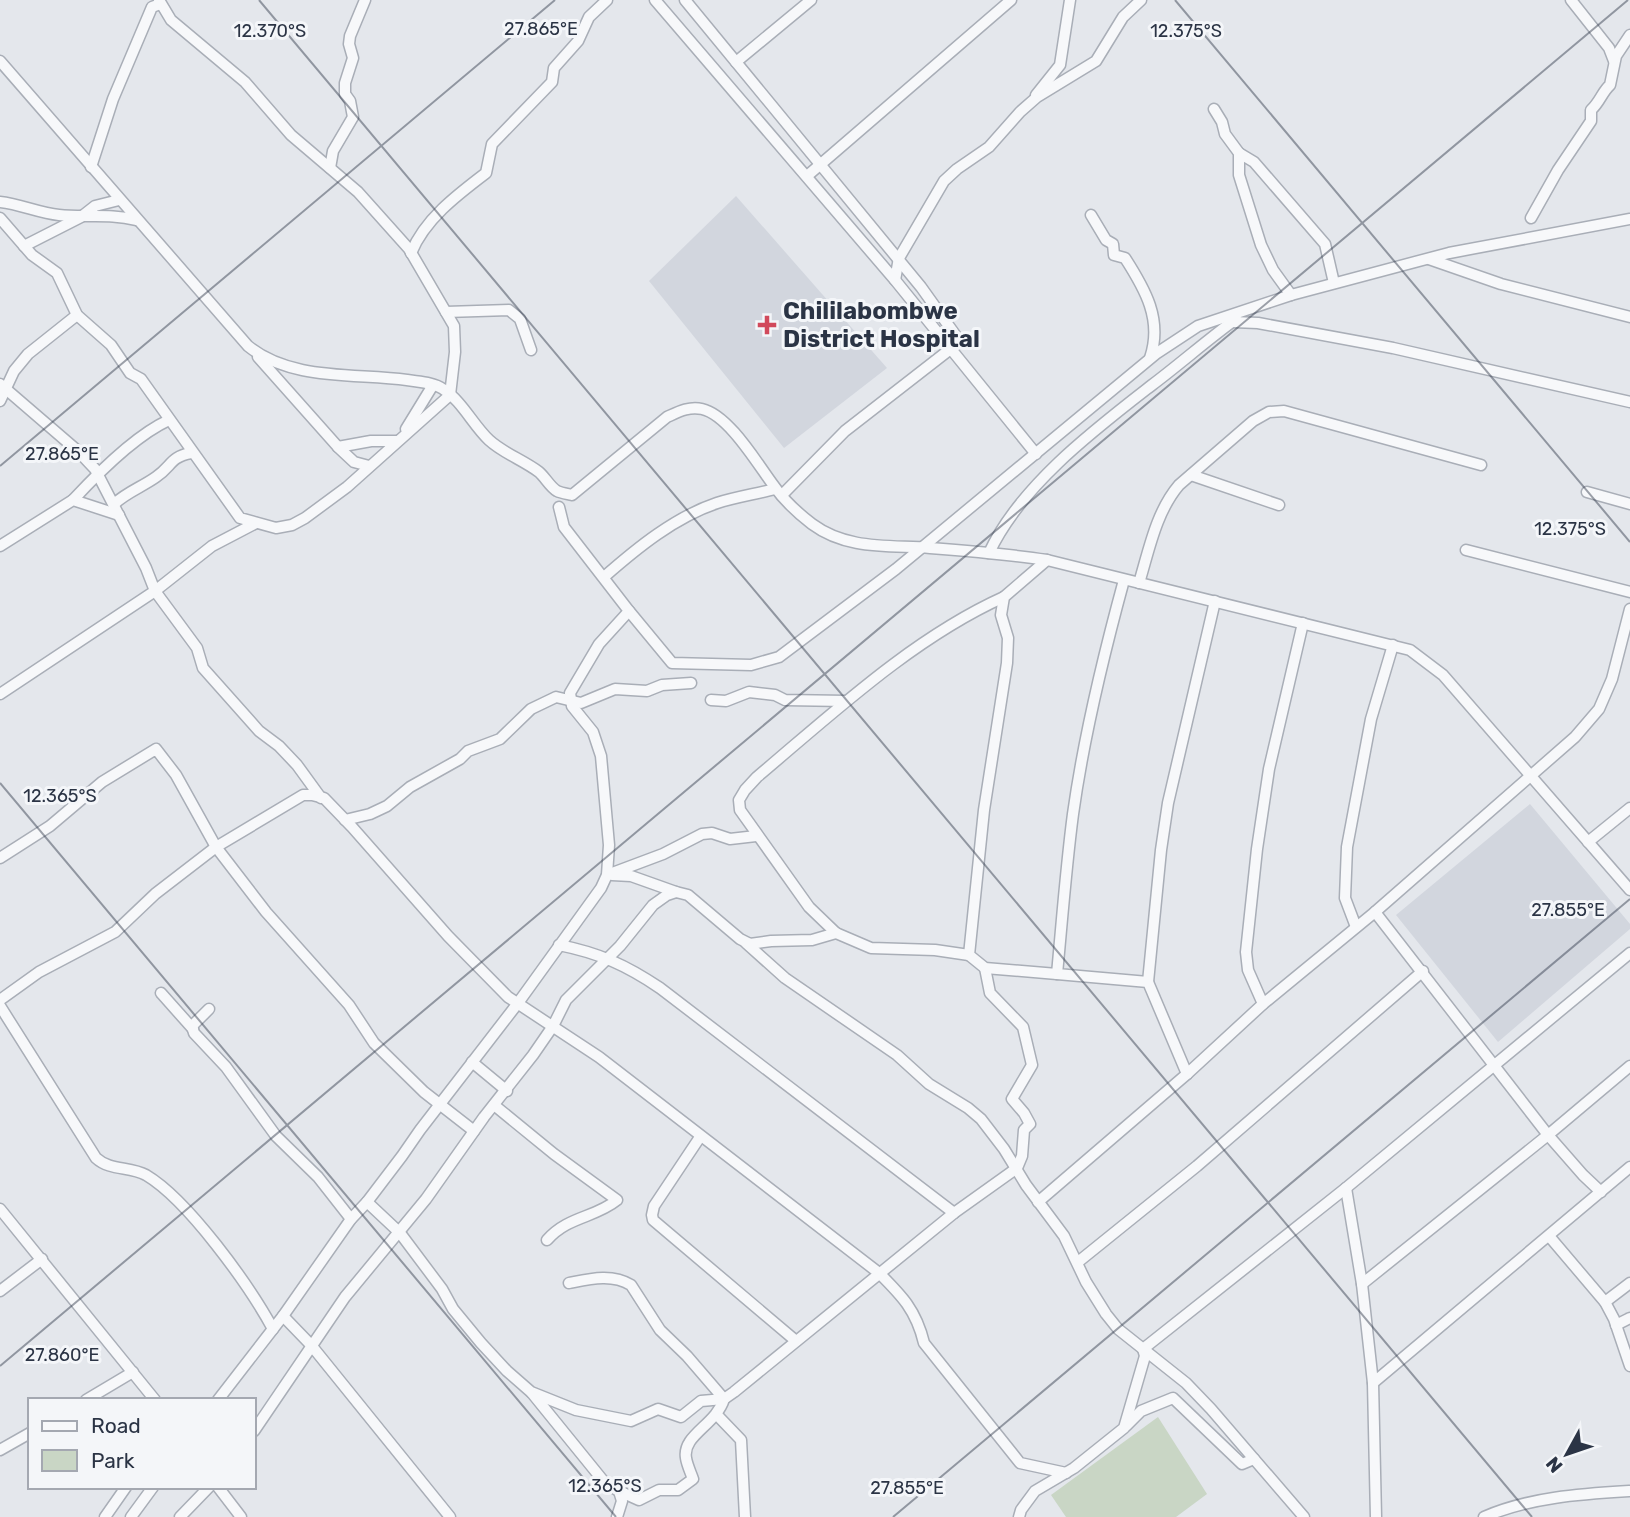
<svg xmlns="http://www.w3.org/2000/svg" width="1630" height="1517" font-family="Rubik,sans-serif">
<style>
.built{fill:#d2d6de}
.green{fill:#c9d6c5}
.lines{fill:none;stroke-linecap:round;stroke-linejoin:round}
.minor-casing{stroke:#a9aeb7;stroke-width:13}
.minor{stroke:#f7f8fa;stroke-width:10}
.ticks{fill:none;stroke:#2b3445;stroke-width:2;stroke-opacity:0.45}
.poi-dot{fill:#d1495b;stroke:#f4f6f9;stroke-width:2.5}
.labels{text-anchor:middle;stroke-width:6;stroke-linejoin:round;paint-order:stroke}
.poi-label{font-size:24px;font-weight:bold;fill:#2b3445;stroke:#f4f6f9;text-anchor:start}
.ticks-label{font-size:18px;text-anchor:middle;fill:#2b3445;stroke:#f4f6f9;stroke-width:6;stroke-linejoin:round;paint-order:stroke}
</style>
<rect width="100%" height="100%" fill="#e4e7ec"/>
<g class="built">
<polygon points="736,196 887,368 784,448 649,281"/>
<polygon points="1530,804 1630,924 1630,929 1498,1042 1396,915"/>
</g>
<polygon class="green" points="1158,1417 1207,1494 1176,1517 1066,1517 1051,1495"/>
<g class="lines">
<g class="minor-casing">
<g id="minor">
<polyline points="655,0 895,280 1036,454"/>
<polyline points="685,0 921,287 956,336 953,347 845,431 782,495"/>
<polyline points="1571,0 1609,48 1614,61"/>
<path d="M0 61 248 346C291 381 355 373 407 380 418 382 433 382 443 389 462 401 473 425 489 440 503 453 523 460 539 472 545 477 550 487 557 491 561 493 568 494 572 495L667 417C678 412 689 406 702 409 729 415 758 465 774 486 783 499 799 514 812 524 847 550 889 545 930 548 969 551 1008 554 1047 560L1410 650 1443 675 1630 890"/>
<polyline points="736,62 811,0"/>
<polyline points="1036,95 1060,65 1070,0"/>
<polyline points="1214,109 1222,122 1225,134 1239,153 1239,175 1261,245 1273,270 1291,295"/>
<polyline points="1239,153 1254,162 1325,244 1334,283"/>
<polyline points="91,167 113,99 152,7 160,4"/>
<polyline points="330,168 333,151 353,117 350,101 345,94 345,83 353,58 349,44 350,36 365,0"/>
<polyline points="807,176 1011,0"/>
<path d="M0 202C20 204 39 213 59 215 85 218 110 213 136 220"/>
<path d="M1091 215 1106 240 1113 244 1114 255 1125 258C1145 289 1163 320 1150 358"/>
<polyline points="0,218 32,255 57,273 77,315 111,345 130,373 141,379 240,518 276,528 292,525 305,518 347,487 450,395 455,352 454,326 409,249 358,192 291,135 245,82 171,20 159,0"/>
<path d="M1531 218 1558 170 1591 121V110C1600 102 1602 92 1610 85L1616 56 1630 35"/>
<polyline points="24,246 81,217 95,206 119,200"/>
<path d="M411 253C425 219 457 195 486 173L492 144 552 82 554 68 578 41 589 17 607 0"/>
<polyline points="1429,259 1501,284 1630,317"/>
<polyline points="895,280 899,258 944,181 957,169 989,147 1020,112 1037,97 1096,61 1123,17 1141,0"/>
<polyline points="446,312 509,310 520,319 531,350"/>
<polyline points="1233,322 1258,323 1393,348 1630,402"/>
<polyline points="258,357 338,447 354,462 369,466"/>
<polyline points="0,384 79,452 95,469 146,568 155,591 0,694"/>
<polyline points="0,401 14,371 28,354 77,315"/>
<polyline points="406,429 433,385"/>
<polyline points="338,447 371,441 397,441"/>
<polyline points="1191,475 1279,505"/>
<polyline points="1587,492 1630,504"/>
<path d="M73 500C98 473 136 435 169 420"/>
<path d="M114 504C127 492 142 487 156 477 172 466 170 457 191 453"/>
<polyline points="256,523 212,546 155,591 197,648 203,668 259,731 279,746 297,765 321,798"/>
<polyline points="0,546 73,500 119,515"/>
<polyline points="1466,550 1630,592"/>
<path d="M989 553C1020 486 1094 430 1152 385 1180 364 1207 340 1236 319"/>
<polyline points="1047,560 1004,597 1001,615 1008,638 1007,663 984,810 969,955 985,968 1057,974"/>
<path d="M604 577C637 548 675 517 717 503 736 497 756 494 775 489"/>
<path d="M1124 580C1103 657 1084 735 1073 814 1066 867 1062 921 1057 974L1148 982 1187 1074"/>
<path d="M1139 583C1149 550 1156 512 1179 485L1253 421 1269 412 1284 411 1481 465"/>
<polyline points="629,611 672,663 751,665 779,657 896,569 1157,353 1198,326 1291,295 1449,253 1630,219"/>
<polyline points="711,700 726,701 749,692 775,695 785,700 846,701"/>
<polyline points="345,820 370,814 387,806 410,787 460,759 468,751 500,739 531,709 556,697 581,703 615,689 647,691 662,685 691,683"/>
<polyline points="1588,842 1630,808"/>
<polyline points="0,858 50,826 102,782 156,749 176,775 216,847 266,912 349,1005 374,1043 424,1092 474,1131"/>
<polyline points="607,875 663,854 702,834 712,833 730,839 756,836"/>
<polyline points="612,875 631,876 676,892"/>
<polyline points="1375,912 1548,1135 1583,1175 1601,1192"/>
<polyline points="1356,927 1345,898 1347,847 1371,719 1393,645"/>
<polyline points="746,943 785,978 897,1055 929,1084 968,1108 981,1119 1004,1149 1026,1185 1064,1236 1086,1282 1106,1314 1118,1329 1186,1383 1211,1409 1304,1517"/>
<path d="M559 945C599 953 626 965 660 988L954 1213"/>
<path d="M969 955 935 950 871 948 836 933 809 907 740 810 739 800 745 790 757 777C833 713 913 638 1004 597"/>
<polyline points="1148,982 1161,850 1168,803 1215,601"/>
<polyline points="161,993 193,1029"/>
<path d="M0 1000 39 972 115 932 155 894 216 847 303 795H312L324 798 352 827 448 936 508 997 599 1057 879 1273C902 1296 916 1310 924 1343L1020 1463 1066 1473"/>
<polyline points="1263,1004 1248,970 1246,952 1257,849 1269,769 1303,623"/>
<path d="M0 1006 96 1158C110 1171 130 1166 146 1175 188 1200 249 1285 273 1329"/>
<polyline points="209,1009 192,1026 194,1033 226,1067 276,1136 318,1177 351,1219"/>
<polyline points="472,1062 507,1091"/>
<path d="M494 1105 554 1154 617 1200C595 1218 568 1216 547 1240"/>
<polyline points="700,1137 654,1206 652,1215 653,1220 796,1341"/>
<polyline points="1346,1188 1362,1284 1373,1383 1376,1517"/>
<polyline points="367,1202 400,1233 442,1289 453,1309 481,1343 507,1371 531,1392 576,1410 631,1421 658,1409 681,1417 701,1401 724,1399 734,1392 954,1213 1017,1168 1022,1156 1024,1130 1030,1124 1024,1113 1012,1099 1032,1065 1023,1027 990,993 985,968"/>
<polyline points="1038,1202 1187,1074 1263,1004 1375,912 1575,737 1599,709 1612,679 1630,609"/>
<polyline points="0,1209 155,1400"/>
<polyline points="1549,1236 1605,1302 1614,1319 1630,1366"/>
<polyline points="1078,1262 1197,1166 1423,971"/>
<path d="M569 1283C589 1279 612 1273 631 1285L660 1330 687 1356 724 1399"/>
<polyline points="1362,1284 1548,1135 1630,1066"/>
<polyline points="0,1291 42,1259"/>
<polyline points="1605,1302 1630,1283"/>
<polyline points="283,1316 311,1345 450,1517"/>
<polyline points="1616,1325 1630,1318"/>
<polyline points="1373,1383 1630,1167"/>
<polyline points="532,1393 605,1483 619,1491"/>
<polyline points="86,1400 133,1372"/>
<polyline points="218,1400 283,1316 351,1219 367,1202 402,1156 420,1130 518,1003 601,888 607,875 609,845 601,756 593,732 572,706 570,693 599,644 629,611 564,527 559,507"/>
<polyline points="717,1415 741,1440 745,1517"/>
<polyline points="1126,1426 1141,1411 1173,1398 1242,1464 1254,1459"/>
<polyline points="254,1431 345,1297 426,1199 484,1117 533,1055 553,1026 566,1000 620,946 653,905 667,895 676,892 688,895 740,939 750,944 771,941 812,940 836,933"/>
<polyline points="0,1450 30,1433"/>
<polyline points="218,1487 241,1517"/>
<polyline points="105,1517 126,1487"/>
<polyline points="131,1517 153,1487"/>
<polyline points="180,1517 209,1487"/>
<path d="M617 1517 622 1501 619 1491 639 1500 659 1490H678L693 1479C691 1473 687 1465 686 1458 682 1435 716 1425 724 1399"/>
<polyline points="1019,1517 1021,1510 1035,1491 1074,1468 1124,1428 1145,1356 1143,1349 1346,1188 1630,953"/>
<path d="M1484 1517C1530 1497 1581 1494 1630 1491"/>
</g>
</g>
<use href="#minor" class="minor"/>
</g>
<path class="ticks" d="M259 0 1532 1517M1175 0 1630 542M0 466 555 0M0 783 616 1517M0 1366 1628 0M893 1517 1630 899"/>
<path class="poi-dot" d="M763.5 314.5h7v7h7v7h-7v7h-7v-7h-7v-7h7z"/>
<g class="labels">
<g class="poi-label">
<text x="783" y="319">Chililabombwe<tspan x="783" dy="28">District Hospital</tspan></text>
</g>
</g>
<g class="ticks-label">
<text x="541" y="35">27.865°E</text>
<text x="270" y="37">12.370°S</text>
<text x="1186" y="37">12.375°S</text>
<text x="62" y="460">27.865°E</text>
<text x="1570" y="535">12.375°S</text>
<text x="60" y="802">12.365°S</text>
<text x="1568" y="916">27.855°E</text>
<text x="62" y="1361">27.860°E</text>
<text x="605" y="1492">12.365°S</text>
<text x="907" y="1494">27.855°E</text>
</g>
<rect x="28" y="1398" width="228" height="91" fill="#f4f6f9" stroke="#a4a8b1" stroke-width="2"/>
<rect x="42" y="1421" width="35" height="10" fill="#f7f8fa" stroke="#a4a8b1" stroke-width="2"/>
<text x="91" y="1433" font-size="21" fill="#2b3445">Road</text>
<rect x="42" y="1450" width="35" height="21" fill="#c9d6c5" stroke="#a4a8b1" stroke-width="2"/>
<text x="91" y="1468" font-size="21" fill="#2b3445">Park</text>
<g transform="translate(1567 1454) rotate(230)" stroke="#f4f6f9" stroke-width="5" paint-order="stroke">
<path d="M0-5L12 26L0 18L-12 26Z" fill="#2b3445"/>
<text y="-10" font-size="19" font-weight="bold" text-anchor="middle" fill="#2b3445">N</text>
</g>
</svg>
